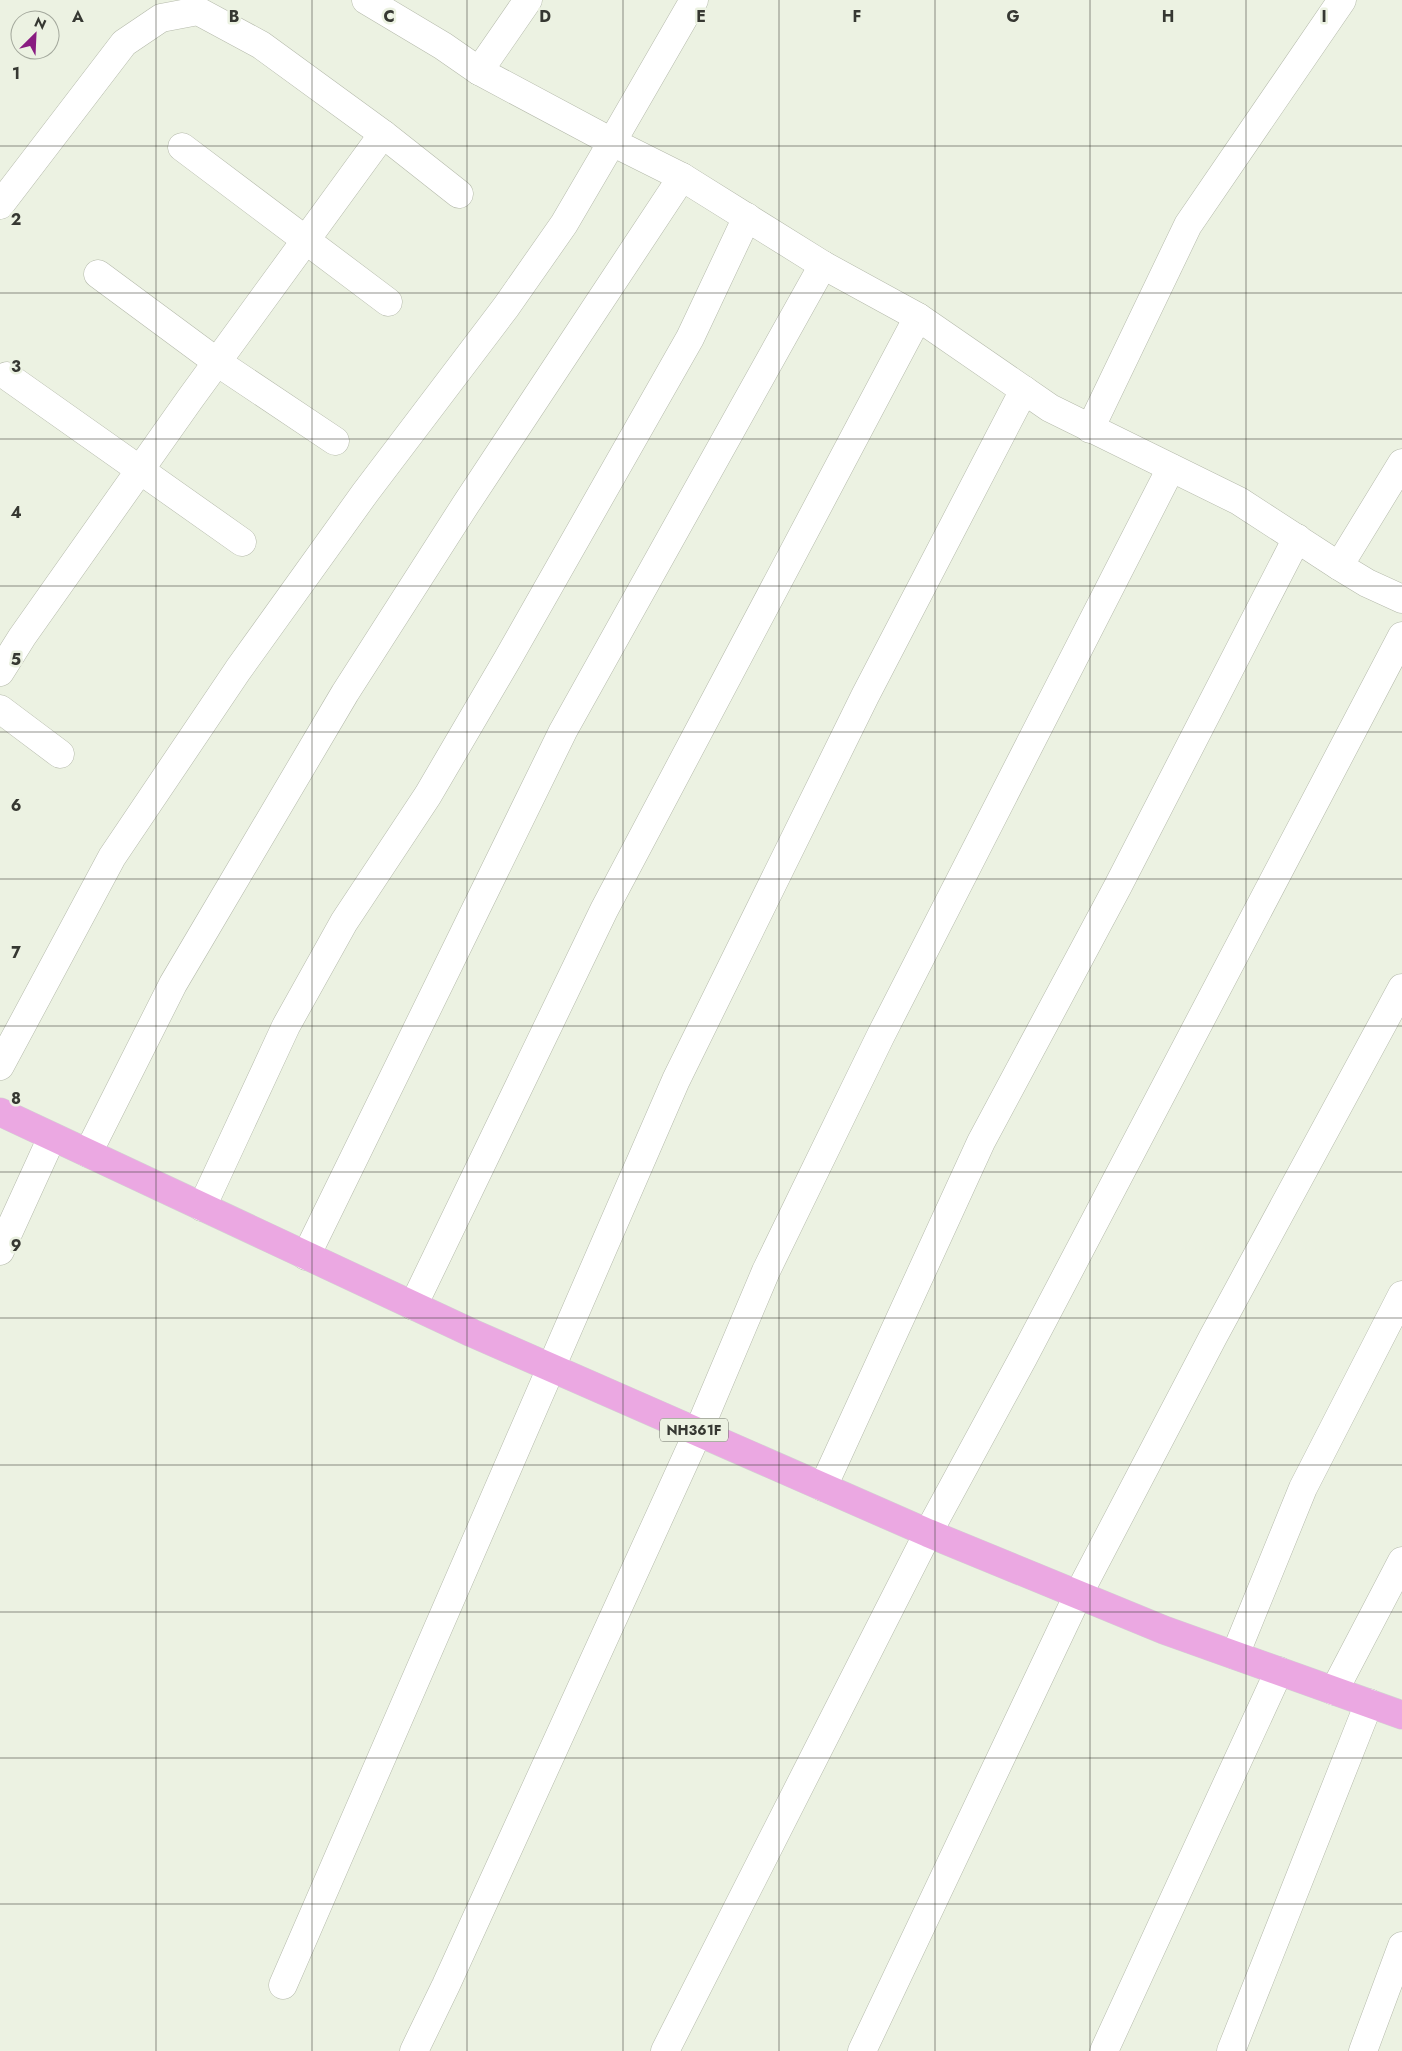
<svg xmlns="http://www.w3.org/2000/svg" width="1402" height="2051" font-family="Jost,sans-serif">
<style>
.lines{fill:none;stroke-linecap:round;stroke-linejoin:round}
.street-casing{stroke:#b5baab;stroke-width:29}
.highway-casing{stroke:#d3d3d2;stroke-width:29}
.street{stroke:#fff;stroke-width:28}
.highway{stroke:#eba8e2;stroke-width:28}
.grid{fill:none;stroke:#363832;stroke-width:1;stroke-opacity:0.55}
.labels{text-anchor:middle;stroke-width:5;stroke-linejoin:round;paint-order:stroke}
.shield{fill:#ecf2e2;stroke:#6d7067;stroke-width:1}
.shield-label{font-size:14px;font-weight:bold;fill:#363832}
.grid-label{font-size:16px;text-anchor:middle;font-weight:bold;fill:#363832;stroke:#ecf2e2;stroke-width:5;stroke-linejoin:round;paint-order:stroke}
</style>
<rect width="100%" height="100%" fill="#ecf2e2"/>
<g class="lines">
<g class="street-casing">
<g id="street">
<polyline points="694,0 612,142 682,177 823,265 918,317 1050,408 1239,501 1339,566 1367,583 1402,599"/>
<polyline points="479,71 528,0"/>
<polyline points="182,147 388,302"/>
<polyline points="0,205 124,43 161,18 198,11 261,45 383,134 459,194"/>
<polyline points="98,274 217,362 335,441"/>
<polyline points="7,376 242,542"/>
<polyline points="1090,429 1188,225 1342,0"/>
<polyline points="1339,566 1402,463"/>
<polyline points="0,672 22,637 190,399 383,134"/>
<polyline points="0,709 60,754"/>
<polyline points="0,1066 112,857 238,670 365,493 506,307 564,224 612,142 479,71 443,46 366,0"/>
<polyline points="88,1153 173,984 345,693 466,504 682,177"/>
<polyline points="202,1207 286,1026 344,922 428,795 507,660 690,338 747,217"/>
<polyline points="0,1251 52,1137"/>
<polyline points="306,1256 563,731 823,265"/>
<polyline points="413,1306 604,910 918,317"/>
<polyline points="823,1487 981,1142 1118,886 1297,538"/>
<polyline points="1235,1655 1303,1488 1402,1295"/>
<polyline points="1334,1691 1402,1561"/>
<polyline points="283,1985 676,1080 865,696 1024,390"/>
<polyline points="414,2051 446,1985 698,1432 766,1271 880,1037 1171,468"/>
<polyline points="665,2051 928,1533 1023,1358 1402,636"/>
<polyline points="862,2051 1078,1595 1213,1337 1402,988"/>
<polyline points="1104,2051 1279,1671"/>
<polyline points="1231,2051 1369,1703"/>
<polyline points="1363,2051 1402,1946"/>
</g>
</g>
<g class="highway-casing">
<polyline id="highway" points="0,1112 472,1333 928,1533 1164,1630 1402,1715"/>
</g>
<use href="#street" class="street"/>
<use href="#highway" class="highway"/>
</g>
<path class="grid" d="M156 0V2051M312 0V2051M467 0V2051M623 0V2051M779 0V2051M935 0V2051M1090 0V2051M1246 0V2051M0 146H1402M0 293H1402M0 439H1402M0 586H1402M0 732H1402M0 879H1402M0 1026H1402M0 1172H1402M0 1318H1402M0 1465H1402M0 1612H1402M0 1758H1402M0 1904H1402"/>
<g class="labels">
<rect class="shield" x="660" y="1418.5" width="68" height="23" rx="4"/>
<g class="shield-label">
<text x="694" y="1435">NH361F</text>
</g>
</g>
<g class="grid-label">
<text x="78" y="22">A</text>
<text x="234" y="22">B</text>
<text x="389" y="22">C</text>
<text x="545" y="22">D</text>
<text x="701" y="22">E</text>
<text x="857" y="22">F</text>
<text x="1013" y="22">G</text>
<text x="1168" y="22">H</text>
<text x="1324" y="22">I</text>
<text x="16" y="79">1</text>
<text x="16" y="225">2</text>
<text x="16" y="372">3</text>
<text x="16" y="518">4</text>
<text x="16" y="665">5</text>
<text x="16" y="811">6</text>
<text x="16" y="958">7</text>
<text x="16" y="1104">8</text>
<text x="16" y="1251">9</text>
</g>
<g transform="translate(35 35) rotate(24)"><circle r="24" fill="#ecf2e2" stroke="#a3a89c"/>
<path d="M0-4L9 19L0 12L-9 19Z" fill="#891c81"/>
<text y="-8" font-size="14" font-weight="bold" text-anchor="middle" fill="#363832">N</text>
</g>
</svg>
